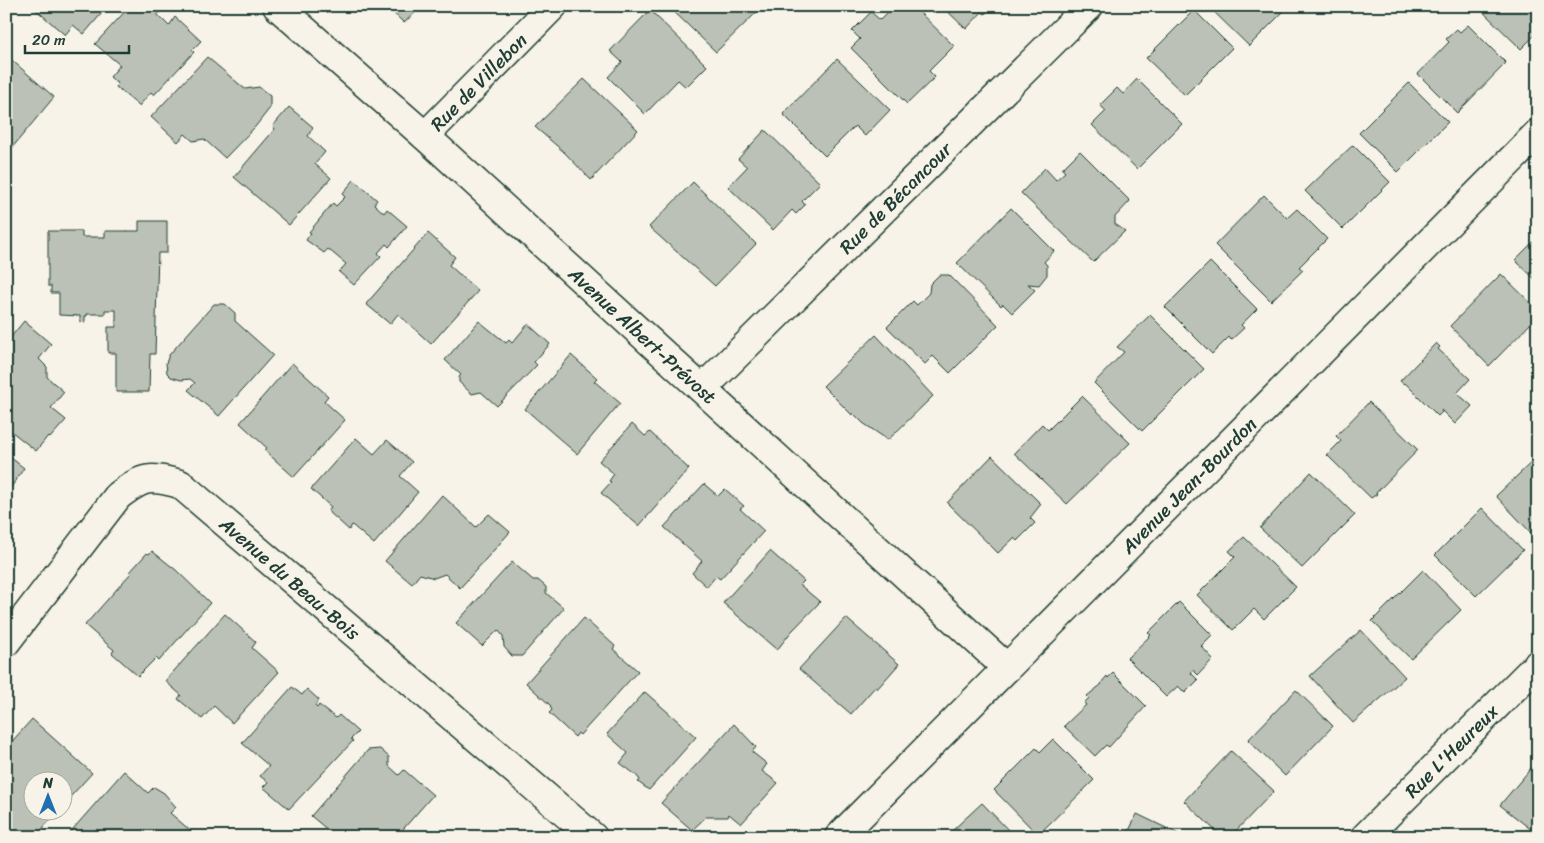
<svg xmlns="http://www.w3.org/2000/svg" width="1544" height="843" font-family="Sriracha,sans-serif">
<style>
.building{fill:#bbc1b6;stroke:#1f3d34}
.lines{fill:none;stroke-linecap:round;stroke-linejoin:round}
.minor-casing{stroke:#1f3d34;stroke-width:31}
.minor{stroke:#f7f3e8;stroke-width:28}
.labels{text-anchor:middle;stroke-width:4.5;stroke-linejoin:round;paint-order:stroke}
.street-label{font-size:19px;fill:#1f3d34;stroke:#f7f3e8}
</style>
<rect width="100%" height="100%" fill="#f7f3e8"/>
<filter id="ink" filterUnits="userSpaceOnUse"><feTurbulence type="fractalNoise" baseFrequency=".02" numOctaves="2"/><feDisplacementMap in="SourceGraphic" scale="10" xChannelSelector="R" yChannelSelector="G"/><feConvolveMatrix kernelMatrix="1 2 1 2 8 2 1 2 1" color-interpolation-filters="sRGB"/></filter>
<g filter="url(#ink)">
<g class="building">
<polygon points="35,6 108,6 84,34 73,25 65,35 34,8"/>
<polygon points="130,6 152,6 160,13 157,14 169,26 175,17 201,41 192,50 194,52 154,95 151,92 139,106 116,87 118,84 110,77 120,65 95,44"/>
<polygon points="386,6 422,6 404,23"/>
<polygon points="668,6 763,6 716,52"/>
<polygon points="894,6 913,6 954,46 929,71 935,77 907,104 851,48 860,39 852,31 871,12 880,20"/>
<polygon points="942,6 992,6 985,14 982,12 966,29"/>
<polygon points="1208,6 1289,6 1249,46"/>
<polygon points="1477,6 1538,6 1538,32 1521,49"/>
<polygon points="650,10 707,66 686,87 678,80 645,114 608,77 622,62 610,51"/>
<polygon points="1194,10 1232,48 1185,95 1146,58"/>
<polygon points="1468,25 1506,63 1457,113 1418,74 1449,42 1446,39 1457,29 1460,32"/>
<polygon points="6,55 54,97 11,149 6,145"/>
<polygon points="207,57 245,89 259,87 270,96 270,108 255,127 225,158 204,139 193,141 185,134 178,142 151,117"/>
<polygon points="837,59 890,110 865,136 855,126 825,156 783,114"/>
<polygon points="584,79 638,130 591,180 564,152 535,127"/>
<polygon points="1137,79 1182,124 1137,169 1092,125 1106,111 1100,105 1117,88 1123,94"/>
<polygon points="1409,83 1448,122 1398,172 1359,133"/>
<polygon points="289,107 313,127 308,136 325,152 315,164 331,178 289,225 234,177 275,129 273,126"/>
<polygon points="765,130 820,183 802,201 805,205 796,214 792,210 773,230 728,187 747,167 738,159"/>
<polygon points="1353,145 1390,182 1343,229 1305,191"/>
<polygon points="1080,151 1130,201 1115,217 1115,224 1125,231 1093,262 1021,193 1045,168 1056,180 1065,172 1062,169"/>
<polygon points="354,180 377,200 374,204 384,213 387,209 407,226 389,247 386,244 378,253 381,256 354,285 339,272 346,264 328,249 324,253 306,240 311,233 309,232 333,203 336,206 345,197 342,194"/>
<polygon points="693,182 756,244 715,286 649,227"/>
<polygon points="1264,195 1287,218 1297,209 1327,239 1299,267 1303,270 1271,301 1215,245"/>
<polygon points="1011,208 1054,251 1044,262 1047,265 1047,275 1039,285 1028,284 1035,290 1012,313 1003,304 1001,306 957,263"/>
<polygon points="139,221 167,221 167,253 158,253 155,354 150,354 149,392 116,392 116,353 108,353 108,327 116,327 116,310 105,310 105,314 87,314 87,316 85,316 85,322 80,321 80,316 59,315 59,293 51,293 51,286 48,286 48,231 82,231 82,237 105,237 105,231 139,231"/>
<polygon points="428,233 455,257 449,265 478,291 431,344 398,314 390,324 366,304"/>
<polygon points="1538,237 1538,282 1515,260"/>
<polygon points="1210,262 1257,309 1241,325 1244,328 1231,340 1229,337 1212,354 1165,307"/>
<polygon points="1501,274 1538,310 1538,316 1489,366 1450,326"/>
<polygon points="939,275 949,275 998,325 950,373 933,356 925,364 887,327 913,301 917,305 929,293 930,284"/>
<polygon points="214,304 225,304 235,313 235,321 273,355 219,416 188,390 195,383 190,379 181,380 171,377 167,373 166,363 169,355"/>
<polygon points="1150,315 1204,369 1142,431 1094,383 1124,352 1117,347"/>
<polygon points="24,321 51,344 39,359 47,367 47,377 64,392 51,408 66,420 50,438 48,436 36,451 6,427 6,343"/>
<polygon points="479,321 506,343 509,340 512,343 528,324 550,344 534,362 537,365 497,406 481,392 472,394 459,382 459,377 461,375 445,360"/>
<polygon points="876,335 933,396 888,440 863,423 853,413 852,415 823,386"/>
<polygon points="1436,343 1440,347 1438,349 1470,379 1457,393 1472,406 1455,424 1441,410 1442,412 1438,416 1405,383 1404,384 1400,381"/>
<polygon points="571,355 597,378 594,381 620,403 577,454 525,409"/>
<polygon points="292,363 328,396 324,401 345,420 294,477 264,450 267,448 240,423"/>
<polygon points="1082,396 1130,443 1067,504 1014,453 1042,424 1048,430"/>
<polygon points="1369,402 1418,450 1376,493 1377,494 1371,498 1327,455 1341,441 1336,436"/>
<polygon points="632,424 645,436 650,432 689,469 639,526 601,493 611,482 609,481 614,474 599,461"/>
<polygon points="356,438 374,454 387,440 412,462 400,476 418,492 374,544 352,525 349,530 328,511 331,507 311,489"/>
<polygon points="6,454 24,468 6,495"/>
<polygon points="992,456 1041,504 1030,518 1035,523 1017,541 1014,538 998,553 947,503"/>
<polygon points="1538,456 1538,532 1534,536 1496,496"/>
<polygon points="1311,472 1355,515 1302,568 1260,528"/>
<polygon points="704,484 718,496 725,489 744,506 740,509 764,531 720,579 716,576 707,587 692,573 702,561 664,527"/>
<polygon points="442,495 476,527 489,514 510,532 460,588 445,574 434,578 420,574 412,584 385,561"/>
<polygon points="1482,508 1523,550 1476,596 1435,555"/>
<polygon points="1244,537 1296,587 1264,619 1254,609 1233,630 1197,595 1235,557 1229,551"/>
<polygon points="152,551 176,570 210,603 159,661 156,658 138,676 112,653 114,650 85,625 131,573 130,572 147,553 149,554"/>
<polygon points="770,551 804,581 800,585 820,602 791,632 777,650 723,603"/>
<polygon points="512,562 533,580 538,580 546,587 546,593 564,608 522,656 512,656 504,647 503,636 498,630 482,646 456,623"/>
<polygon points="1423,570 1461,610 1411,659 1372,621"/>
<polygon points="1179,602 1212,635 1201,646 1213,659 1198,675 1193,670 1191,673 1198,680 1185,693 1178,686 1166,697 1127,658 1151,635 1148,633"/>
<polygon points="225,614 256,642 252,648 279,672 232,723 214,706 202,719 178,699 181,695 165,681"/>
<polygon points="584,618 615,646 613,649 638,671 580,735 578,733 575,737 549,713 552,710 550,707 551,706 526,683"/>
<polygon points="846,618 899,664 877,689 875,687 851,714 799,669"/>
<polygon points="1361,630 1405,677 1353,723 1310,676"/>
<polygon points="1113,673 1146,706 1109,747 1106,745 1095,756 1064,726 1086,705 1084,703 1089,698 1087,696 1102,684 1101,683 1107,676 1108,678"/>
<polygon points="292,687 302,695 307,689 319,700 315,706 317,708 319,705 336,718 339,715 358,732 351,739 353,741 289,809 263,787 268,782 260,776 269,766 242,743"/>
<polygon points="1296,690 1333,726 1285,776 1248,740"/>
<polygon points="645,692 696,737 649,790 638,782 640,780 636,775 620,763 628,753 607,734"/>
<polygon points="32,719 92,773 62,806 62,780 32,780 32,810 59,810 35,837 11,837 6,833 6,748"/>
<polygon points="734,724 756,747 752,752 767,764 762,771 778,783 741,824 729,814 728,817 706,817 692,830 661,803"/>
<polygon points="1053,739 1094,780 1038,835 994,790 1036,748 1040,752"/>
<polygon points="380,749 389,757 389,766 399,775 404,770 433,795 397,836 395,834 393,837 336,837 311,816 368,750"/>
<polygon points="1231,751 1274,791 1230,837 1222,837 1184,801"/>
<polygon points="1538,760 1538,835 1500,805"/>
<polygon points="124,771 148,793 154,787 164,793 176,807 170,813 192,832 188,837 66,837"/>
<polygon points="982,803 1015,837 947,837 955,828"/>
<polygon points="1137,814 1185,837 1126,837"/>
</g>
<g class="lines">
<g class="minor-casing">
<g id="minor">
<path id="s1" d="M277 6 425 136 1007 668"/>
<path id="s2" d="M425 136 553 6"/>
<path id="s3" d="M702 389 1089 6"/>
<path id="s4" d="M6 642 118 496C144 476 149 476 180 484L593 837"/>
<path id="s5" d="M839 837 1538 133"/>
<path id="s6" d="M1365 837 1538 664"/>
</g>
</g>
<use href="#minor" class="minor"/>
</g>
</g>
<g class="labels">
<g class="street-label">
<text dy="7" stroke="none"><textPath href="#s2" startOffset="76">Rue de Villebon</textPath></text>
<text dy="7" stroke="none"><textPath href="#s3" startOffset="272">Rue de Bécancour</textPath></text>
<text dy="7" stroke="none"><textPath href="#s1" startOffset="492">Avenue Albert-Prévost</textPath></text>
<text dy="7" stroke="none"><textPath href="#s5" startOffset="496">Avenue Jean-Bourdon</textPath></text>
<text dy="7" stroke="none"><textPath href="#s4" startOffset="396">Avenue du Beau-Bois</textPath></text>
<text dy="7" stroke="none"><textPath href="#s6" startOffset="122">Rue L'Heureux</textPath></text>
</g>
</g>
<rect width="1544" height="843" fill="none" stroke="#f7f3e8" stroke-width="25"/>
<rect x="12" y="12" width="1519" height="818" fill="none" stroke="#1f3d34" stroke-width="2" filter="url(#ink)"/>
<g transform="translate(48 796)"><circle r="24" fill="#f7f3e8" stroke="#a1aaa0"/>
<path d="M0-4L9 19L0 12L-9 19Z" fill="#1f6fb2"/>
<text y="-8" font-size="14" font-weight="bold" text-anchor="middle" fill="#1f3d34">N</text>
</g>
<path d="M25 45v8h104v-8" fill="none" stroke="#1f3d34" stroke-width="2.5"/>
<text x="32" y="45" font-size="15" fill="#1f3d34" stroke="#f7f3e8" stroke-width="4" paint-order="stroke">20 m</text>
</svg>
